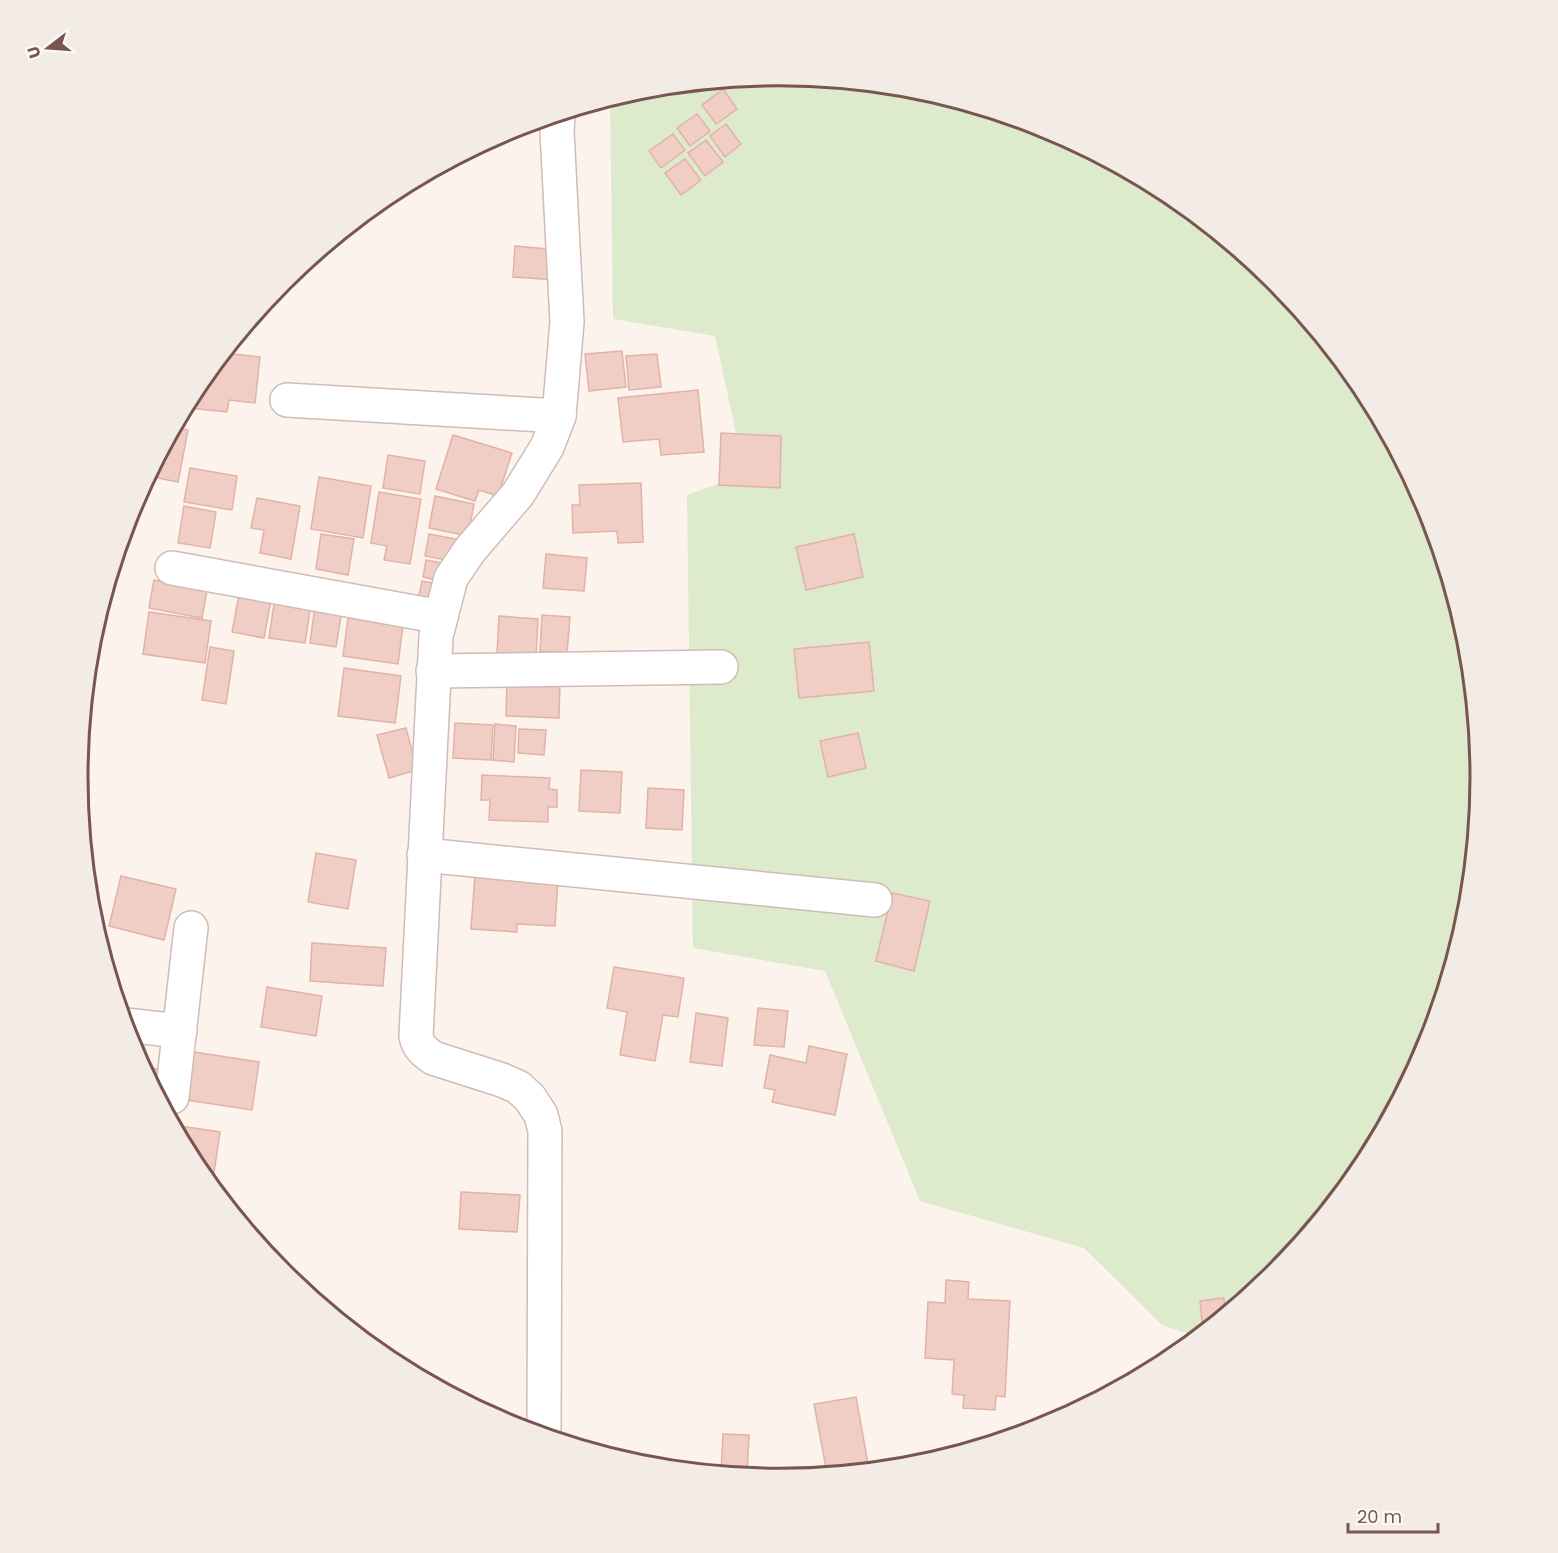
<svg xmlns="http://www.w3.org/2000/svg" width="1558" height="1553" font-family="Poppins,sans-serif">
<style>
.green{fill:#ddeacb}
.building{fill:#f0cec5;stroke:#e2b2a6;stroke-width:1.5}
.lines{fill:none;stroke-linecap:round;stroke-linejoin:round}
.minor-casing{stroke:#d1bcb4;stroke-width:36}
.minor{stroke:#fff;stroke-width:33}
.rim{fill:none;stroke:#78564f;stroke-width:3}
</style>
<rect width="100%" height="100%" fill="#fcf3ed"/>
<polygon class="green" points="779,75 916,89 1048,129 1169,193 1275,281 1362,387 1427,508 1467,640 1480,777 1467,914 1427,1045 1362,1167 1275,1273 1197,1337 1162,1325 1084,1248 920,1201 825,971 693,948 687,495 745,474 715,336 613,319 610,98 642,88"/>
<g class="building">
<polygon points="723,89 737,109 716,124 702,105"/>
<polygon points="697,114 710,131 690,146 677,128"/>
<polygon points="726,124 741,144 725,157 710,136"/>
<polygon points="673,134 685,150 661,168 649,151"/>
<polygon points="706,140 723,162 705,176 688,153"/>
<polygon points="685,159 701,180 681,195 665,173"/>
<polygon points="515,246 559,250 557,280 513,277"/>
<polygon points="622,351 626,387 589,391 585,354"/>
<polygon points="224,353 260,357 255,403 229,400 227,412 190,408 191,395 196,386"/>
<polygon points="657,354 661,387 629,390 626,356"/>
<polygon points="698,390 704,452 661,455 659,439 623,442 618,398"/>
<polygon points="174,427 188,430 178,482 148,476"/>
<polygon points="721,433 781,436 780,488 719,485"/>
<polygon points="453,435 512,453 498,496 479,490 475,501 436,489"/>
<polygon points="388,455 425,461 420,494 383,488"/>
<polygon points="190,468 237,476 232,510 184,502"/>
<polygon points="319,477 371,486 363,538 311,529"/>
<polygon points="641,483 643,542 618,543 617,531 573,533 572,505 580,505 579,485"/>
<polygon points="379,492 421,499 410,564 384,560 387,546 371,543"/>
<polygon points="435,496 474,504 468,536 429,528"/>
<polygon points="257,498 300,506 291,559 260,553 264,530 251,528"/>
<polygon points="184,506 216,512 210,548 178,543"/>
<polygon points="321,534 354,539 348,575 316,569"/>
<polygon points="429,534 461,540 457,562 425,556"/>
<polygon points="854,534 863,577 806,590 796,547"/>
<polygon points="546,554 587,558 584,591 543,588"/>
<polygon points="426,560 443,563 440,581 423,577"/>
<polygon points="154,580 207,590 202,618 149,608"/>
<polygon points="422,581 441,585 437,603 418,600"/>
<polygon points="240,589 272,594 264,638 232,632"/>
<polygon points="275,597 311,603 305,643 269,638"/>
<polygon points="315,606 342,610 336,647 310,643"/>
<polygon points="149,612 211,621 205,663 143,654"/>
<polygon points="542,615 570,617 567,653 540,651"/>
<polygon points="499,616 538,619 536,656 497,653"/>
<polygon points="348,618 403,626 398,664 343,656"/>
<polygon points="869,642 874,691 799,698 794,649"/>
<polygon points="210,647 234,651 226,704 202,700"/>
<polygon points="344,668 401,676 395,723 338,716"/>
<polygon points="507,680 560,682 559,718 506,716"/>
<polygon points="455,723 493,725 491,760 453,758"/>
<polygon points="495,724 516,726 514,762 493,760"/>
<polygon points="406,728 417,770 389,778 377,735"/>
<polygon points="519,729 546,730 544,755 518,753"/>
<polygon points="858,733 866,768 828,777 820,741"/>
<polygon points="581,770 622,772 620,813 579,811"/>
<polygon points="482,775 550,778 549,789 557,790 557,807 548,807 548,822 489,820 490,800 481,800"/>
<polygon points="648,788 684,790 682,830 646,828"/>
<polygon points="316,853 356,860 348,909 308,902"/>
<polygon points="475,874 558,880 555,926 517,924 517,932 471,929"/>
<polygon points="121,876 176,889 164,940 109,926"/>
<polygon points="892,893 930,901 914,971 876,961"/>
<polygon points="312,943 386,948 383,986 310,981"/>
<polygon points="614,967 684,978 678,1017 663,1015 655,1061 620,1055 627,1012 607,1008"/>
<polygon points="267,987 322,996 316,1036 261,1027"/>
<polygon points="758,1008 788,1011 784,1047 754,1045"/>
<polygon points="696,1013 728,1018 722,1066 690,1062"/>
<polygon points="809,1046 847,1054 835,1115 772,1102 775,1090 764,1088 770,1055 806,1063"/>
<polygon points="194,1052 259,1062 252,1110 187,1100"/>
<polygon points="143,1067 163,1070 159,1098"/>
<polygon points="174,1125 220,1132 212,1186 196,1166"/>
<polygon points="461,1192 520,1195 517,1232 459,1229"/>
<polygon points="946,1280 969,1282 968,1299 1010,1301 1005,1397 996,1396 995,1410 963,1408 964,1395 952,1394 954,1360 925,1358 928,1302 945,1303"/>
<polygon points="1224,1298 1225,1313 1203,1331 1200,1301"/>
<polygon points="856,1397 869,1469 827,1473 814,1404"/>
<polygon points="723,1434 749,1435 747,1475 721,1472"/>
</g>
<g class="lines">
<g class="minor-casing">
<g id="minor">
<polyline points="287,400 559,416"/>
<polyline points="172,568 441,617"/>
<polyline points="433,671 721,667"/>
<polyline points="424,855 875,900"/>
<polyline points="125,1025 180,1031"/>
<polyline points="172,1097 191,928"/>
<path d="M544 1435 545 1131 541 1115 530 1098 518 1087 502 1080 433 1058C424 1051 418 1047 416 1036L436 636 451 578 470 550 518 494 547 447 559 416 567 322 557 132 558 114"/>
</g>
</g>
<use href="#minor" class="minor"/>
</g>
<path d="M0 0H1558V1553H0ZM88 777a691 691 0 1 1 1382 0a691 691 0 1 1-1382 0Z" fill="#f3ebe6" fill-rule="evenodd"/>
<path class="rim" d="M88 777a691 691 0 1 1 1382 0a691 691 0 1 1-1382 0Z"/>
<g transform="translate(48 48) rotate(253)" stroke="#fef8f3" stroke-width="4.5" paint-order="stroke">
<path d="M0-4.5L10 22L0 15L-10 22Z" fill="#78564f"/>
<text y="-9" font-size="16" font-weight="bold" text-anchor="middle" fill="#78564f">U</text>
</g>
<path d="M1348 1523v9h90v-9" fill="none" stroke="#78564f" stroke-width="3"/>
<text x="1357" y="1523" font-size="18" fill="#78564f" stroke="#fef8f3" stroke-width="4.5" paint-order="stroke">20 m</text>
</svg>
